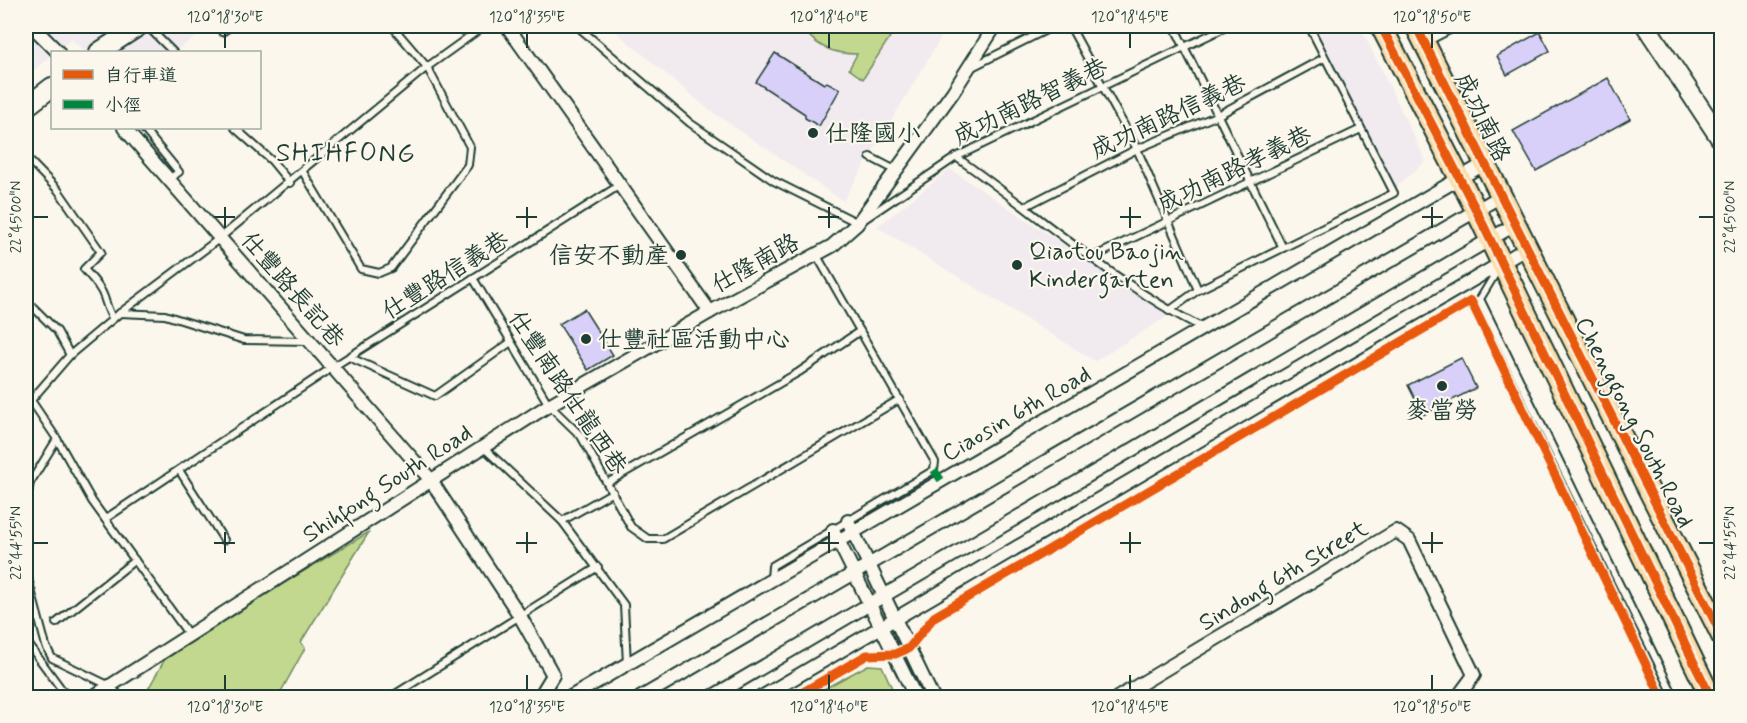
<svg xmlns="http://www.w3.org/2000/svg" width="1747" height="723" font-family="Mynerve,'LXGW WenKai TC',sans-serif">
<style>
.built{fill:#f1ebf0}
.green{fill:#c2d88e;stroke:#708a61;stroke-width:1.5}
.building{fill:#d9d0f9;stroke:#1f3d34;stroke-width:1.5}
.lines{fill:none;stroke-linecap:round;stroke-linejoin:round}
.lane-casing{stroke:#1f3d34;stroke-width:10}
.street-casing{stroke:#1f3d34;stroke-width:16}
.secondary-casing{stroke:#1f3d34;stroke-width:22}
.primary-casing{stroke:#1f3d34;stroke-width:24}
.lane{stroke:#fbf7ec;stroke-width:6}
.street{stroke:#fbf7ec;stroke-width:12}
.secondary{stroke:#fbf7ec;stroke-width:18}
.primary{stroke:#fbddab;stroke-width:20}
.quiet{stroke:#00873e;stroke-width:8;stroke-dasharray:15 8;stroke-linecap:butt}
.cycleway-casing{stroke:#fbf7ec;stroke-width:13}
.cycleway{stroke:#e8590c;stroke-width:9}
.ticks{fill:none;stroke:#1f3d34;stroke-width:2}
.poi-dot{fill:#1f3d34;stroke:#fbf7ec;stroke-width:2}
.labels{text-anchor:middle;stroke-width:4.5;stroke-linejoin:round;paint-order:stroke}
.street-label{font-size:24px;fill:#1f3d34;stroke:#fbf7ec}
.poi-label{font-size:24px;fill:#1f3d34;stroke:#fbf7ec;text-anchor:start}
.neighbourhood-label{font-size:26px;letter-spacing:1.5px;fill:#1f3d34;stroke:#fbf7ec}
.neatline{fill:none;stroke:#1f3d34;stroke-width:2}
.ticks-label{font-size:15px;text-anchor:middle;fill:#1f3d34}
</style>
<rect width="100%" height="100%" fill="#fbf7ec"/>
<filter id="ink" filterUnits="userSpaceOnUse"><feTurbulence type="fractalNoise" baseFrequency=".0167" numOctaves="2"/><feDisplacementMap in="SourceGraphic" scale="12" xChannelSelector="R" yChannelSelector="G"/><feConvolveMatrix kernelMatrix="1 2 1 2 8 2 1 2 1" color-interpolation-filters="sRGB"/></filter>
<g filter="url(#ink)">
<g class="built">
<polygon points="26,26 213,26 173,52 86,52 71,39 26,77"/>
<polygon points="621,26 948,26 843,201 708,109 616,32"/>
<polygon points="1316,26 1360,26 1426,161 1394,189"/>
<polygon points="950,169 1170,315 1095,361 877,227"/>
</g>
<g class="green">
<path d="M801 26H897L863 79 849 69 857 54C831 54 815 46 801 26Z"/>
<polygon points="369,532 301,642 305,648 278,697 143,698 169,652"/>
<polygon points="868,665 882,666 896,697 809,697"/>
</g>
<g class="building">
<polygon points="1540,32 1550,51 1507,75 1497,56"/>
<polygon points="775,53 824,84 827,82 840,89 819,126 805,118 805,114 756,82"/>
<polygon points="1608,78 1630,119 1536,171 1513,131"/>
<polygon points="584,309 613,355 588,370 559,324"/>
<polygon points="1461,358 1476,388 1423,415 1408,385"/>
</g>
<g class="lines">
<g class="lane-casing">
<g id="lane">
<polyline points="147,26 173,52"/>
<polyline points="577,26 690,123 774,181 858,223"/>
<polyline points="1070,26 1137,149 1198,290"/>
<polyline points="1174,26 1283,248"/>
<polyline points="222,32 231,26"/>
<polyline points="972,67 1054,26"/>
<polyline points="143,128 179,172 169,179"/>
<polyline points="235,128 272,161 290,183"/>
<path d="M26 157 58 190 101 252 84 269C91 277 101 287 104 297 107 306 108 311 113 319"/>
<polyline points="870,157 895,170"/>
<path d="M956 157C1038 214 1113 283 1203 328"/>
<polyline points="303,172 361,269 379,273 391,268 468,165 470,147 427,67 392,26"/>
<polyline points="1026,206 1137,149 1218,115 1324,58"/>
<polyline points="866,218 956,157 1228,26"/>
<polyline points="1091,258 1361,129"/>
<polyline points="1500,266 1480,299 1675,698"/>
<polyline points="473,278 549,405 581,436 631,527 648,539 663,539 900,399"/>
<polyline points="26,300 57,331 70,355"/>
<polyline points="1169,311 1198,290 1394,193 1309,26"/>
<polyline points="120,313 165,315 244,340 310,341"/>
<polyline points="349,357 435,396 511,342"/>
<polyline points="26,393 57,439 92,501 189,635"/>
<polyline points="26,406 70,355 120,313 220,238 427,67 484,26"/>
<polyline points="483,447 562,521 624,605 627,664"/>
<polyline points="179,470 224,540"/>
<polyline points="607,483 799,372 860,331"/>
<polyline points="26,503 30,483 57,439"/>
<polyline points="105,519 333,367 620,185"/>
<polyline points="562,521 613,492"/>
<polyline points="26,571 46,646 52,658 110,686 122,698"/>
<polyline points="771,579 772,566 934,470 935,462 816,254"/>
<polyline points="56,623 135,560"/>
<polyline points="26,641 68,698"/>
<polyline points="389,698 598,567"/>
</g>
</g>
<g class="street-casing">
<g id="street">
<polyline points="32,26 58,52"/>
<polyline points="507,26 710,312"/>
<polyline points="1424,40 1451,26"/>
<polyline points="124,128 430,479 520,616 553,675 539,698"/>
<polyline points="848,521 933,698"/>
<polyline points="833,530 916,698"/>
<polyline points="91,698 549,405 710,312 832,246 857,224 953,92 995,26"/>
<polyline points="569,698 1484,164"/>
<polyline points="640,698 1501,196"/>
<polyline points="710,698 1516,224"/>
<polyline points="760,698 1527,248"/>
<polyline points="1117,698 1396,531 1409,540 1474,675 1457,698"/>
</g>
</g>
<g class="secondary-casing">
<g id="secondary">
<polyline points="1646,26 1722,141"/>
<polyline points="99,52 139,26"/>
<polyline points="26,107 52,87"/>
</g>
</g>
<g class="primary-casing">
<g id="primary">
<polyline points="1381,26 1476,210 1711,698"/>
<polyline points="1416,26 1722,636"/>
</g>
</g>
<use href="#lane" class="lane"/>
<use href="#street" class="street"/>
<use href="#secondary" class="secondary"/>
<use href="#primary" class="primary"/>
<polyline class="quiet" points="934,470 941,480"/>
<g class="cycleway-casing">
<g id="cycleway">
<polyline points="1381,26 1476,210 1711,698"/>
<polyline points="1416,26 1722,636"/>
<polyline points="793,698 867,655 895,654 909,648 934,617 1471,301 1662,698"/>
</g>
</g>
<use href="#cycleway" class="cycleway"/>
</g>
</g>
<path class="ticks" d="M225 33V48M527 33V48M829 33V48M1130 33V48M1432 33V48M225 207V228M527 207V228M829 207V228M1130 207V228M1432 207V228M33 217H48M214 217H235M516 217H537M818 217H839M1120 217H1141M1422 217H1443M1699 217H1714M225 532V553M527 532V553M829 532V553M1130 532V553M1432 532V553M33 543H48M214 543H235M516 543H537M818 543H839M1120 543H1141M1422 543H1443M1699 543H1714M225 675V690M527 675V690M829 675V690M1130 675V690M1432 675V690"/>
<g class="poi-dot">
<circle cx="813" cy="133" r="6"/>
<circle cx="681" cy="255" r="6"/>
<circle cx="1017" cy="265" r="6"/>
<circle cx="586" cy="339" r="6"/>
<circle cx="1442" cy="386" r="6"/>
</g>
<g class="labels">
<g class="street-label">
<text transform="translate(1030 101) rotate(-26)" y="8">成功南路智義巷</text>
<text transform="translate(1168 116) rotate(-25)" y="8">成功南路信義巷</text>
<text transform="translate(1483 117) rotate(64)" y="8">成功南路</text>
<text transform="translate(1234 169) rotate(-26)" y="8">成功南路孝義巷</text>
<text transform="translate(755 263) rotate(-29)" y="8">仕隆南路</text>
<text transform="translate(445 275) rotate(-32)" y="8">仕豐路信義巷</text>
<text transform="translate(293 289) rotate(49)" y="8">仕豐路長記巷</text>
<text transform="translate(568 392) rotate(56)" y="8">仕豐南路仕龍西巷</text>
<text transform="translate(1016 413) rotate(-30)" y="8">Ciaosin 6th Road</text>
<text transform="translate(1635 422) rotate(63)" y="8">Chenggong South Road</text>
<text transform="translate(387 483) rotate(-33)" y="8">Shihfong South Road</text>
<text transform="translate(1283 575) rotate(-31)" y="8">Sindong 6th Street</text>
</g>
<g class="poi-label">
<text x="825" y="141">仕隆國小</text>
<text x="1029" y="259">Qiaotou Baojin<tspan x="1029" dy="28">Kindergarten</tspan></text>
<text x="669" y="263" text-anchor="end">信安不動產</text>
<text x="598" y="347">仕豐社區活動中心</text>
<text x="1442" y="418" text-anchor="middle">麥當勞</text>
</g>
<g class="neighbourhood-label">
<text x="346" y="161">SHIHFONG</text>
</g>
</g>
<rect width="1747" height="723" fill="none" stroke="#fbf7ec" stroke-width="66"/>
<rect x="51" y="51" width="210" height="78" fill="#fbf7ec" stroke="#a3ada2" stroke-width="1.5"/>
<rect x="63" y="70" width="30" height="9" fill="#e8590c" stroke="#a3ada2" stroke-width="1.5"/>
<text x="105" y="81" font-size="18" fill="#1f3d34">自行車道</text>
<rect x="63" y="100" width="30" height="9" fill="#00873e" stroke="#a3ada2" stroke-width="1.5"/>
<text x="105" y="111" font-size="18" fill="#1f3d34">小徑</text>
<rect x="33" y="33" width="1681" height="657" class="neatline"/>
<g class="ticks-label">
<text x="225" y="22">120°18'30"E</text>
<text x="527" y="22">120°18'35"E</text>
<text x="829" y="22">120°18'40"E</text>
<text x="1130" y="22">120°18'45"E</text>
<text x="1432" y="22">120°18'50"E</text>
<text transform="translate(16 217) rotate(-90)" y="5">22°45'00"N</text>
<text transform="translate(1730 217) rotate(-90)" y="5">22°45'00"N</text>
<text transform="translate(16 543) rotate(-90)" y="5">22°44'55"N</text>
<text transform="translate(1730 543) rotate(-90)" y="5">22°44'55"N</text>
<text x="225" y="712">120°18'30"E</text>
<text x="527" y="712">120°18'35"E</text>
<text x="829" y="712">120°18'40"E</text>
<text x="1130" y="712">120°18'45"E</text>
<text x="1432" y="712">120°18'50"E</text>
</g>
</svg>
